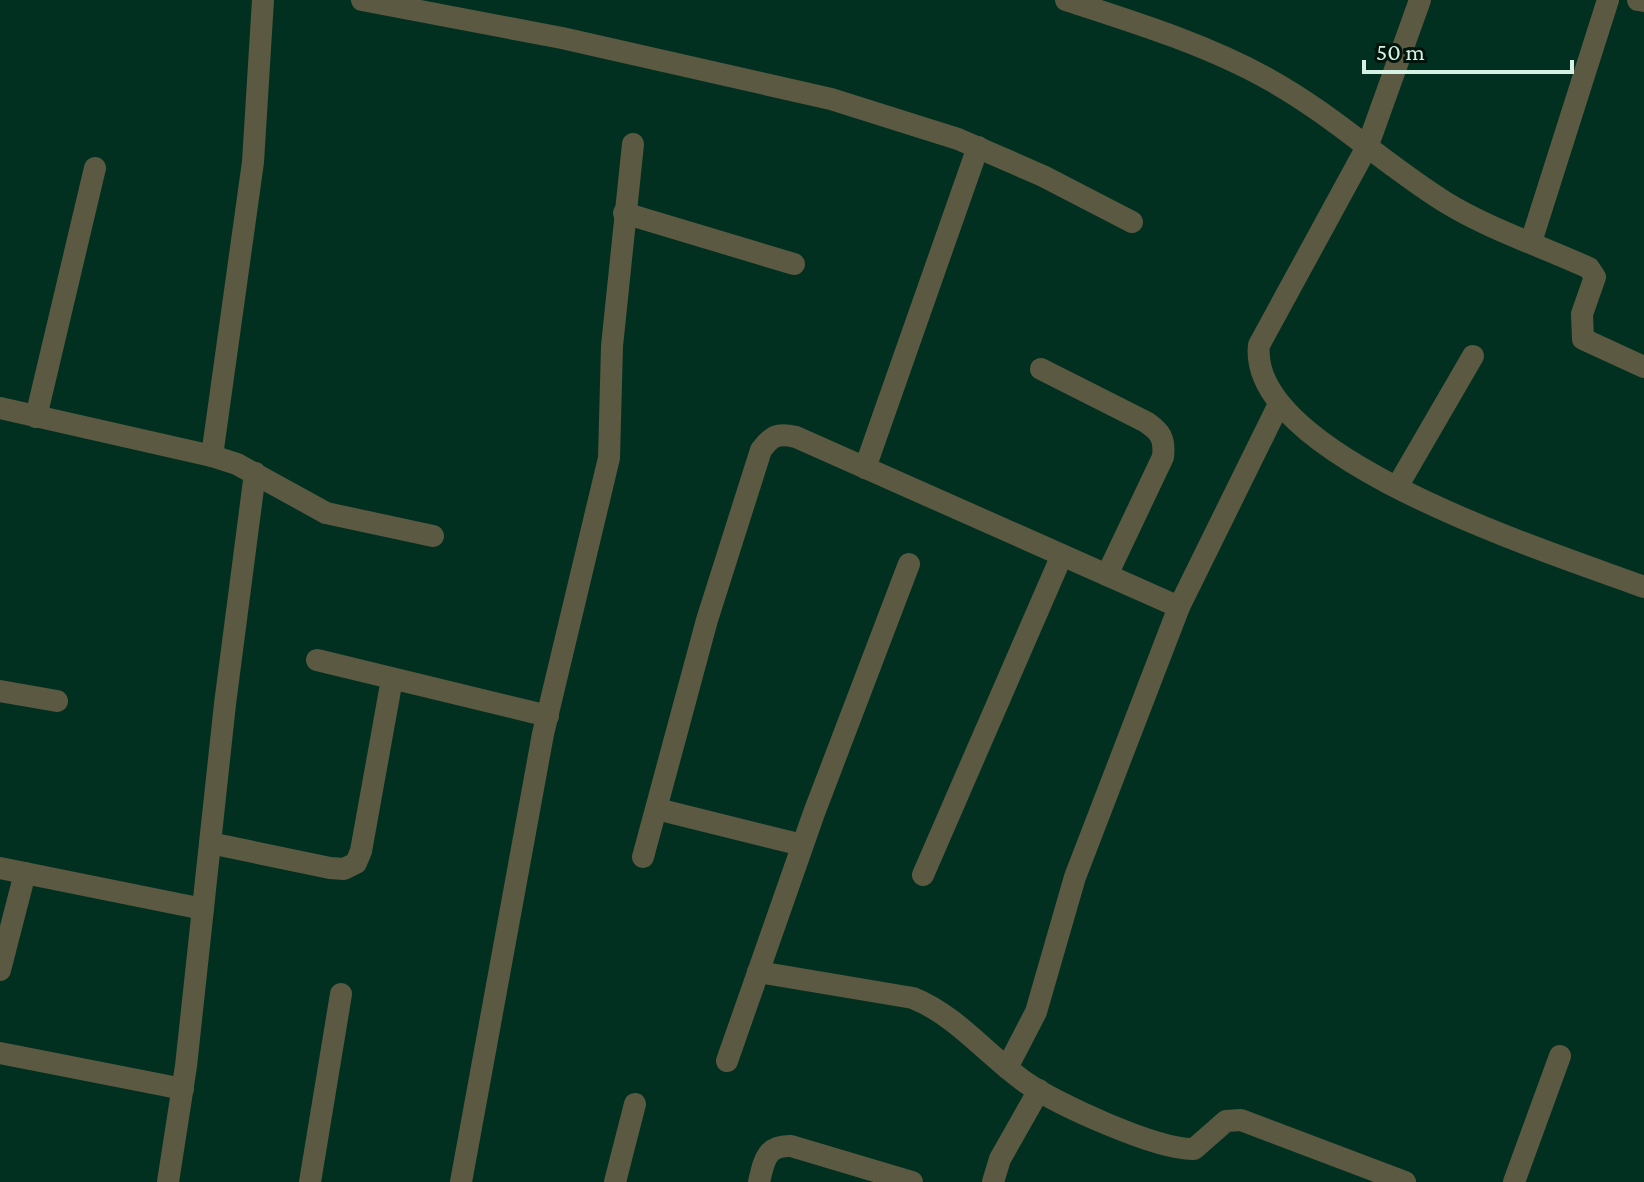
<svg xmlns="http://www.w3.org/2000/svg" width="1644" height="1182" font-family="'Crimson Pro',serif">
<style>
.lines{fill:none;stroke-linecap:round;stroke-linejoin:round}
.minor{stroke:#5b5941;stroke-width:22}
</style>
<rect width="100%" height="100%" fill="#023020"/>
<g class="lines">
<g class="minor">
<polyline points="362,0 562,38 831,99 958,139 1043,176 1132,222"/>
<path d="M1066 0C1134 22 1208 45 1270 80 1333 115 1384 164 1445 202 1489 229 1541 246 1589 268L1595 277 1582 314 1583 339 1644 367"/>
<path d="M1420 0 1368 145 1259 345C1246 458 1559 555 1644 587"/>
<polyline points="1638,0 1644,1"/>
<polyline points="624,213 794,264"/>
<polyline points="1531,242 1608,0"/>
<path d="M1041 369 1146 422C1161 432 1165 439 1163 457L1107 575"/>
<polyline points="0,408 212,456 237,464 326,513 433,536"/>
<polyline points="36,417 95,168"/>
<polyline points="212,456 253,162 263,0"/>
<polyline points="865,468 978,147"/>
<polyline points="1397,487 1473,356"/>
<polyline points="317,660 548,716"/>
<polyline points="0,691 57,701"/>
<polyline points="657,809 802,845"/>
<polyline points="210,843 330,868 344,869 356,863 361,851 392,679"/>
<path d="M643 857 707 620 761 450C772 435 778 433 796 437L1179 607"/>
<polyline points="0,868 203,909"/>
<polyline points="923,875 1062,555"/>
<polyline points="0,970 25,873"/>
<path d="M758 972 913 998C957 1016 986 1054 1025 1082 1056 1104 1157 1150 1194 1149L1226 1121 1241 1120 1405 1182"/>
<polyline points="0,1053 183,1089"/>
<polyline points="727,1061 814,813 909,564"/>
<polyline points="1007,1068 1036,1012 1075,877 1179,607 1279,404"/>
<polyline points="168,1182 186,1066 225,704 255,473"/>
<polyline points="310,1182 341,994"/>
<polyline points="461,1182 543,734 609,458 612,346 633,144"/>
<polyline points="615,1182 635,1104"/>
<path d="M759 1182C764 1161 766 1145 791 1146L912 1182"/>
<polyline points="993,1182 1000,1159 1039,1090"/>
<polyline points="1514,1182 1560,1056"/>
</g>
</g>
<path d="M1364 60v12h208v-12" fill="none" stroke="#d5f1e3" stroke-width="4"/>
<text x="1376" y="60" font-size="24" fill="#d5f1e3" stroke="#01150c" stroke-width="6" paint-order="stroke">50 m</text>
</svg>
